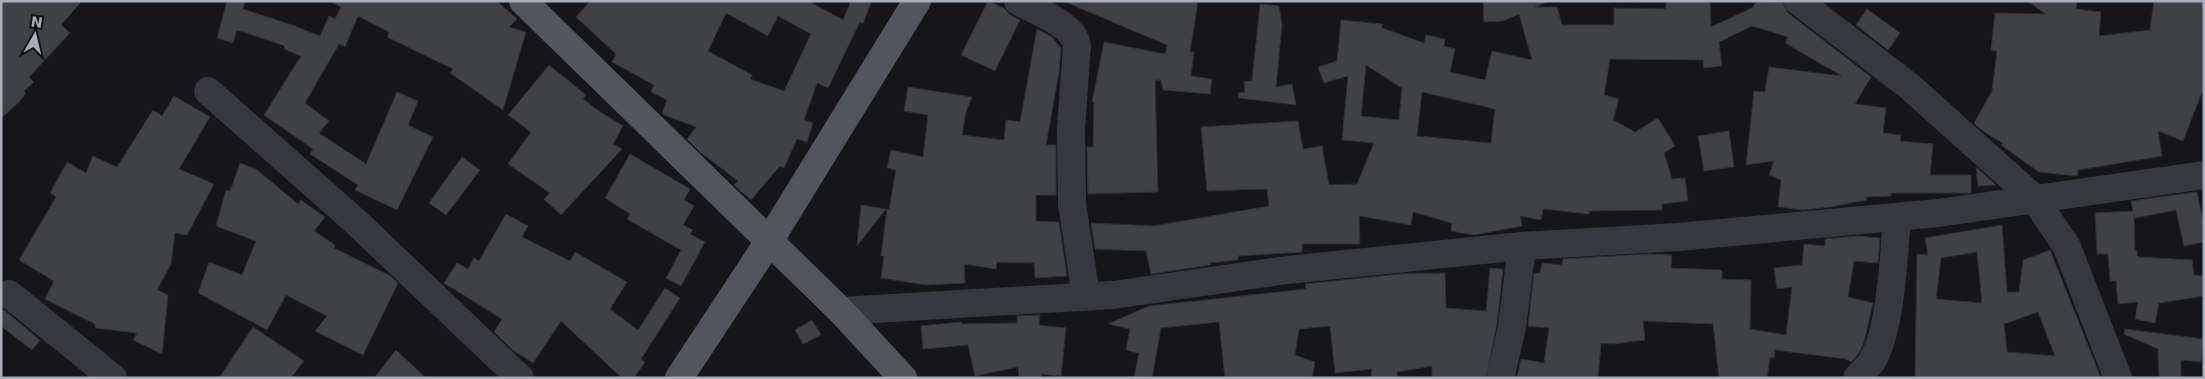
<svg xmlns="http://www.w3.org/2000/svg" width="2205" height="379" font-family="'DejaVu Sans',sans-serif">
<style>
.building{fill:#404145;stroke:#303034;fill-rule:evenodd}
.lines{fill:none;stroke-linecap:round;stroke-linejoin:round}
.minor{stroke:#37383d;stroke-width:28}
.major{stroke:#53555c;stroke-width:28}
</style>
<rect width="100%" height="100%" fill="#161618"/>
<g class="building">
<polygon points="1,1 82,1 61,25 70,33 29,77 34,82 24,91 26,93 18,103 1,118"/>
<polygon points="227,1 245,1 243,9 295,26 320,36 329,16 335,19 341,7 329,1 497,1 517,19 509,27 526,32 503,110 450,73 453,69 387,37 389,32 358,16 345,47 339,44 305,103 329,121 319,133 366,164 397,92 418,101 408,125 433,137 397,210 355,190 358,185 310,154 313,149 264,115 301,56 284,49 285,46 237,30 233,43 217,38"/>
<path d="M590 1H808L843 20 851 1H872L863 23 860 22 828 88 817 83 804 120 813 123 807 142 797 139 784 168 780 166 751 200 734 185 738 181 700 152 687 139 696 127 662 114 667 100 651 92 654 85 612 62 616 54 576 17ZM726 13 768 36 778 16 811 34 784 91 750 79 752 75 708 51Z"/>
<polygon points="988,1 1004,8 1010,15 1020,20 995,71 961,55"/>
<polygon points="1063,1 1198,1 1190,52 1194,52 1191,76 1212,79 1210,94 1163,90 1161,80 1155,80 1158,192 1088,194 1087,147 1093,147 1094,102 1092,102 1104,42 1165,54 1167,45"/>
<path d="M1483 1H1549L1535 7H1557L1562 25H1614V8L1666 9V1H1710L1711 27 1752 8 1757 1 1783 3 1788 13 1871 77 1855 104 1886 108 1883 133 1901 135 1900 141 1933 144 1930 175H1971V193H1891V196L1866 197 1867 200 1830 207 1803 210 1778 207 1781 180 1769 175 1774 161 1746 165 1754 91 1765 92 1769 67 1842 76 1785 43 1788 37 1752 26 1719 42 1722 66 1704 68 1703 60 1610 59 1604 95 1619 99 1613 120 1635 132 1658 118 1675 146 1664 153 1672 179 1685 178 1688 201 1662 204V210L1589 211V214L1543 209 1541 220 1520 216 1522 226 1474 235 1451 231 1452 223 1413 212 1411 225 1359 216 1360 244H1302V252L1238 256V260L1209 263 1210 265 1151 274 1146 251 1095 249 1091 223 1154 226 1269 206 1267 189 1207 191 1201 127 1298 121 1303 149 1322 146 1329 185 1357 184 1374 143 1342 140 1348 76 1324 83 1318 67 1337 61 1341 20 1382 24V28L1424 43 1426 35 1445 39 1444 46 1455 49 1450 72 1485 80 1492 51 1532 60 1519 14 1503 21 1484 22ZM1366 65 1402 88 1399 120 1361 116ZM1422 92 1495 109 1491 143 1417 136Z"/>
<polygon points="2027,1 2077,1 2076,9 2101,12 2099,36 2150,30 2154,1 2204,1 2204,87 2183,141 2158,131 2162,156 2078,170 2077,176 2039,172 2001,145 2003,143 1984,132 1974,123 1992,91 1997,51 1991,50 1995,13 2046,14"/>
<polygon points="1260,4 1279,6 1282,25 1276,87 1292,84 1296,105 1238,98 1238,93 1245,92 1244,82 1252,81"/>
<polygon points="1867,9 1900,33 1888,50 1856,25"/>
<polygon points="1037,29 1052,37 1061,48 1059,72 1046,145 1056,145 1056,195 1036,195 1036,221 1059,222 1067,276 1035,278 1034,263 997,262 996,269 964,264 965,283 926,285 881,278 884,256 881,256 887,209 889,209 896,170 887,168 891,150 923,157 928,115 904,111 908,87 972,97 966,112 962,135 1004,140 1006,120 1020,122"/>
<polygon points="549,65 586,95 583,99 599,111 623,126 613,144 622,149 561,215 544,199 550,193 508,164 531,132 508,115"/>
<polygon points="174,96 210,117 179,169 214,184 187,235 175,233 171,264 157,290 168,295 162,354 133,340 137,333 95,328 95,324 45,299 54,281 19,260 56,197 50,193 67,162 86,173 93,156 117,167 153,110 162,116"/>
<polygon points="1729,131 1734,167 1704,171 1698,136"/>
<polygon points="630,154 690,189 684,200 694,206 683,225 693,230 690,234 705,242 681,286 666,278 681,250 627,219 630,214 605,198"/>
<polygon points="462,157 480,170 446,215 429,203"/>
<polygon points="240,163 256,169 298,204 301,200 325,217 314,231 335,245 334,248 389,275 398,283 363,355 315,331 327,316 286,295 267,330 198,293 209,262 242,275 256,241 216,226 226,190 230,191"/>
<polygon points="1976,167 1996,185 1978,186"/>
<polygon points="2197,192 2204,226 2204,242 2184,246 2176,210 2135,218 2134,214 2135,251 2137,251 2138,257 2192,260 2194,275 2204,276 2204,296 2159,303 2155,323 2135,319 2138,302 2118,304 2116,281 2110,281 2108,254 2097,254 2095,213 2133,211 2131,201"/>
<polygon points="861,205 886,209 857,246"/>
<polygon points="506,214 528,226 522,237 570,261 575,252 627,282 610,309 638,330 665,288 680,298 641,359 645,362 634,378 622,378 561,321 533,363 513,350 494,332 502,319 444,283 457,263 468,269 474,258 479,261"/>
<path d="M2002 225 2007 292H2019L2023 260 2050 250 2101 378H1915L1917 254 1928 255 1925 238ZM1977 252 1982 303 1936 299 1941 258ZM2038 312 2055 356 2007 352 2004 324Z"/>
<polygon points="1858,236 1880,238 1878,263 1854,261 1848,297 1873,303 1864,342 1859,353 1851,362 1846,359 1775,350 1774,358 1770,357 1767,378 1719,378 1713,324 1643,321 1645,340 1611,344 1601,343 1598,378 1517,378 1521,359 1544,363 1549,328 1528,326 1534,273 1540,273 1542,263 1562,265 1563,259 1647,254 1672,255 1671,268 1722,270 1722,279 1751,280 1750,329 1786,335 1792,287 1777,289 1774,268 1802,265 1804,244 1825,246 1825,239"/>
<polygon points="1490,268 1503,269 1497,324 1486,378 1432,378 1432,366 1397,372 1397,378 1371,378 1372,369 1335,373 1330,326 1299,329 1295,355 1315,362 1312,378 1225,378 1219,322 1161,328 1152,378 1134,378 1139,353 1126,350 1130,329 1108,324 1149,306 1306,289 1305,284 1400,274 1445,273 1446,308 1486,311"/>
<polygon points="4,310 40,340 32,350 1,326 1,314"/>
<polygon points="1040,315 1039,325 1066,328 1061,376 1041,374 1042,378 1019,378 1018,367 975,376 968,345 923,349 921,326 961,322 961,324 1017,323 1017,316"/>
<polygon points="812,320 821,335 803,344 795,330"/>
<polygon points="253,327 304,361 291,378 219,378"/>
<polygon points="2125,329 2203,339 2201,362 2181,360 2181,378 2159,378 2158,349 2124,334"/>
<polygon points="396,350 426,378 374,378"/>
</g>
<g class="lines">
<g class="minor">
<path d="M1018 1C1037 12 1072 23 1077 45L1071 129 1072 204 1086 296"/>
<polyline points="1798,1 1909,86 2034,198 2067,247 2118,378"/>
<polyline points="208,91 356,222 520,378"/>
<polyline points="9,294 113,378"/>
<polyline points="841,311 1113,295 1287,270 1522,246 1678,237 1938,213 2204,175"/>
<polyline points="1502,378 1501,375 1512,327 1522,246"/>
<path d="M1857 378C1862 372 1868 367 1872 361 1891 331 1894 253 1897 217"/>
</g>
<g class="major">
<polyline points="523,1 841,311 903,378"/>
<polyline points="679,378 768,243 917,1"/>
</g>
</g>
<rect width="2205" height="379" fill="none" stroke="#a8adb8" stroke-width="5"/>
<g transform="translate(35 35) rotate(8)" stroke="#111113" stroke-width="4" paint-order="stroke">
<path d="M0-4L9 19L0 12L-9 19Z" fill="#a8adb8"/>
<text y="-8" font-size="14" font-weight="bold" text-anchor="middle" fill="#a8adb8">N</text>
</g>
</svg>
